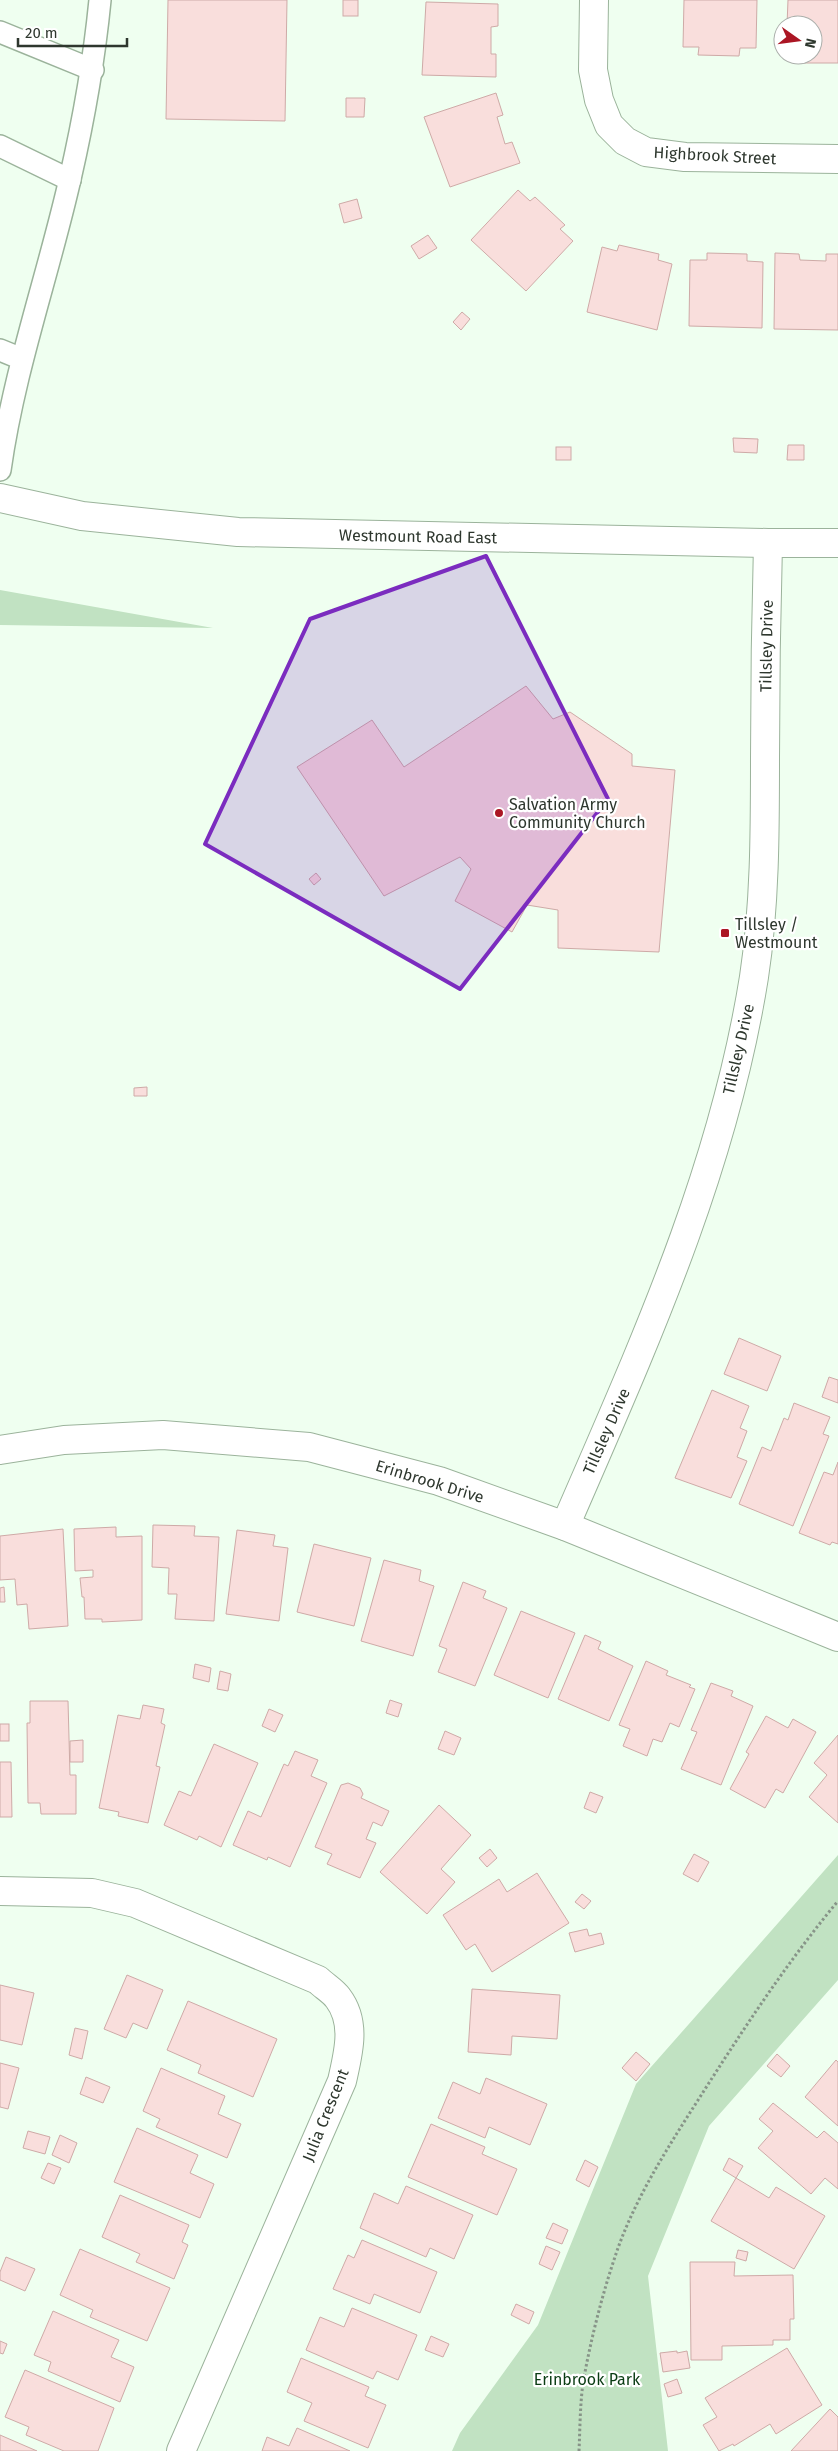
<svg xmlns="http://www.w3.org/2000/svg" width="838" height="2451" font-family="'Fira Sans',sans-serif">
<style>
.green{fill:#c1e2c2}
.building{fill:#f9dedc;stroke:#ceaaa7}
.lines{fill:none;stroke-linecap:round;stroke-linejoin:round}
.service-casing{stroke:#9bb39b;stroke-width:24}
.minor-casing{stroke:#9bb39b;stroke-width:30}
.secondary-casing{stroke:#9bb39b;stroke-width:30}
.path{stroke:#879488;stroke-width:3;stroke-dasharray:2.5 2.5;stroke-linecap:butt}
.service{stroke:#fff;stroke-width:21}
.minor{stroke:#fff;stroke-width:28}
.secondary{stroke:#fff;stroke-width:28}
.marked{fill:#7b2cbf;fill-opacity:0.2;stroke:#7b2cbf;stroke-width:4;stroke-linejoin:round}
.poi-dot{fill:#ab1624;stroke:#fff;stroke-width:2}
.labels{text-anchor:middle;stroke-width:4.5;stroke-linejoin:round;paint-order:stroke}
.street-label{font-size:16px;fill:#2e372e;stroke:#fff}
.poi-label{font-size:16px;fill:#2e372e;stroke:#fff;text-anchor:start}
.park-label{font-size:16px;fill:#0a3c13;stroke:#fff}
</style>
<rect width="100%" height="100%" fill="#effff0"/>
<g class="green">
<polygon points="0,590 213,628 0,625"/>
<polygon points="838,1855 838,1980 709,2126 648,2276 668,2451 452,2451 460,2433 538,2325 636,2084"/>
</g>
<g class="building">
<polygon points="168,0 287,0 285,121 166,119"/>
<rect x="343" y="0" width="15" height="16"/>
<polygon points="684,0 757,0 756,48 740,48 739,56 698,55 699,47 683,47"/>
<polygon points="788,0 838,0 838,63 801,63 801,56 786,56 813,55 813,25 787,25"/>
<polygon points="426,2 498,4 498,26 491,27 491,54 496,54 496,77 422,75"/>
<polygon points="496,93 503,115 497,117 505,144 512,142 520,163 450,187 424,117"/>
<polygon points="346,98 365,98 364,117 346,117"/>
<polygon points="518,190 530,201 535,197 565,225 560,229 573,241 526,291 471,240"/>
<polygon points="357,199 362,218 344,223 339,204"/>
<polygon points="428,235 437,248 419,259 411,246"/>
<polygon points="619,245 659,254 658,260 672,264 657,330 587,312 602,247 617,251"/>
<polygon points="707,253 747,254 747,261 763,262 762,328 689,326 690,260 707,260"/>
<polygon points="775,253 799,254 800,260 826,261 826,254 838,254 838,330 774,329"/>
<polygon points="462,312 470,319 461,330 453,322"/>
<polygon points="733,438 758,439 757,453 734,452"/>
<polygon points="788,445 804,445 804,460 787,460"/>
<rect x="556" y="447" width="15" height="13"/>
<polygon points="526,686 553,719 570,712 632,754 632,766 675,770 659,952 558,948 558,910 527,905 512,932 455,901 471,869 460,857 384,896 297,767 372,720 404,767"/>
<polygon points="316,873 321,879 314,885 309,879"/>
<polygon points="147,1087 147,1096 134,1096 134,1088"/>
<polygon points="739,1338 781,1356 767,1391 724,1374"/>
<polygon points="829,1377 838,1380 838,1403 822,1397"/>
<polygon points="712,1390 749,1406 740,1428 747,1431 737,1457 747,1461 731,1498 675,1478"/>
<polygon points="794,1403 830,1417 823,1434 829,1436 793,1526 739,1504 762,1447 771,1451 784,1418 788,1420"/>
<polygon points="838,1462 838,1544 832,1542 830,1545 799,1533 824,1472 833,1475"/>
<polygon points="153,1525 195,1526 194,1536 219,1537 214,1621 175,1619 177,1594 168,1594 169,1568 152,1567"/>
<polygon points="116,1527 116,1537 142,1536 142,1620 102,1622 102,1619 85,1619 84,1597 82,1597 80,1578 93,1577 93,1570 75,1571 74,1529"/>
<polygon points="63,1529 68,1626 29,1629 27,1604 17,1605 15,1579 0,1580 0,1536"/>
<polygon points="237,1530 275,1535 273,1546 288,1548 279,1621 226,1614"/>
<polygon points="314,1544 371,1558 354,1626 297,1612"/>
<polygon points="384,1560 421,1570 419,1581 434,1586 413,1656 361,1641"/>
<polygon points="463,1582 486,1591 483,1598 507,1608 475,1686 438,1672 447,1649 439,1646"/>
<polygon points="4,1587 5,1602 0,1602 0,1588"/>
<polygon points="521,1611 575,1633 548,1698 494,1675"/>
<polygon points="585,1635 601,1642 598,1649 633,1666 609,1721 558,1699"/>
<polygon points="646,1661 668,1671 666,1675 691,1685 689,1687 695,1689 679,1727 670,1723 662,1742 653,1739 647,1756 623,1746 630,1729 619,1725"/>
<polygon points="195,1664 211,1668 209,1682 193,1678"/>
<polygon points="220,1671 231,1674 228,1691 217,1689"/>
<polygon points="711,1683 733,1691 731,1696 753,1706 721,1785 681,1769 697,1732 691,1730"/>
<polygon points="390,1700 402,1704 398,1717 386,1713"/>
<polygon points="30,1701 68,1701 70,1775 76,1775 76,1814 41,1814 40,1803 28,1803 27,1723 30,1723"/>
<polygon points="143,1705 164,1709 161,1723 165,1725 156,1766 160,1767 148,1823 118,1816 119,1812 99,1808 118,1715 140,1719"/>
<polygon points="269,1709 283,1715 275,1732 262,1726"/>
<polygon points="766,1716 788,1728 793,1719 816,1732 783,1793 776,1789 765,1808 730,1789 749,1754 746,1752"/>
<rect x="0" y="1724" width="9" height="17"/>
<polygon points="445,1731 461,1738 454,1755 438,1749"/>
<polygon points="838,1735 838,1823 809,1797 827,1775 814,1763"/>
<polygon points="83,1740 83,1762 70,1762 70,1741"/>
<polygon points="214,1744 258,1763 221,1847 199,1836 197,1840 164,1825 179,1791 191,1796"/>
<polygon points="295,1751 318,1760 311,1776 327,1783 290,1867 268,1857 267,1860 233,1845 248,1811 261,1817 284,1764 288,1766"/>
<polygon points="0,1762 11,1762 12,1817 0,1817"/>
<polygon points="348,1783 360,1788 363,1794 361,1798 389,1811 382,1826 373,1822 366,1839 376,1843 360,1878 327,1864 332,1854 315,1847 341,1785"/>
<polygon points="590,1792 603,1797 596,1813 584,1808"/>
<polygon points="439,1805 471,1835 441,1869 455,1882 427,1914 380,1872"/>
<polygon points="490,1849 497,1858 487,1867 479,1858"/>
<polygon points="694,1854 709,1862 698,1882 683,1874"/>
<polygon points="537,1873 569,1923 492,1972 475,1944 466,1950 443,1915 499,1879 507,1892"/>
<polygon points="582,1894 591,1901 584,1909 575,1902"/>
<polygon points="587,1929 589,1936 601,1933 604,1944 575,1952 569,1933"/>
<polygon points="127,1975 163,1990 147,2029 133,2023 126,2038 104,2029"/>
<polygon points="0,1985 34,1993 22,2045 0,2040"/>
<polygon points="472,1989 560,1995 557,2039 512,2036 511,2055 468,2052"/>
<polygon points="188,2001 277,2039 253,2097 198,2073 201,2065 167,2050"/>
<polygon points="75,2028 88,2031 82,2059 69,2055"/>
<polygon points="636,2052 650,2064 636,2081 622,2068"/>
<polygon points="777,2054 790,2066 781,2077 767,2066"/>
<polygon points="836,2060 838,2062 838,2126 805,2097"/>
<polygon points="0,2063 19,2068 8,2109 0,2107"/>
<polygon points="161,2068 225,2096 218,2114 241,2124 227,2158 156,2127 160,2119 143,2111"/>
<polygon points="86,2077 110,2087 103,2103 80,2094"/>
<polygon points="486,2078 547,2104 530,2145 489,2127 485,2138 438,2118 453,2082 480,2094"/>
<polygon points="773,2103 817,2138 824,2131 838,2143 838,2189 825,2178 811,2194 758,2148 773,2131 759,2119"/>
<polygon points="431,2124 485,2147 482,2154 517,2169 497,2215 408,2177"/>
<polygon points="137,2128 198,2155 190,2173 214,2184 200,2218 114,2182"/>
<polygon points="28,2131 50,2137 45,2154 23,2148"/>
<polygon points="60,2135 77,2143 69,2163 52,2155"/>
<polygon points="729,2158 743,2166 736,2178 723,2170"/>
<polygon points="585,2160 598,2167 589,2187 576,2180"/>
<polygon points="48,2163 61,2168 54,2184 41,2178"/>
<polygon points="736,2178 769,2198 776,2187 825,2216 794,2269 711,2221"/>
<polygon points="406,2186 473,2215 454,2259 430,2248 426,2257 360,2228 374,2193 398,2204"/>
<polygon points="120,2195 189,2225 182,2242 188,2245 174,2279 136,2262 140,2254 102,2237"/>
<polygon points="553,2223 568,2230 562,2244 546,2238"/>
<polygon points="362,2240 437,2272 420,2313 374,2294 370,2304 333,2289 348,2255 354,2258"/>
<polygon points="546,2246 560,2252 552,2270 539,2264"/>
<polygon points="80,2249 170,2288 147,2341 90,2317 93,2310 60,2295"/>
<polygon points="738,2250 748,2252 746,2261 736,2258"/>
<polygon points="6,2257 35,2269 25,2291 0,2280 0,2272"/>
<polygon points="690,2262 735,2262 734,2276 793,2275 794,2319 790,2319 790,2340 773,2340 773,2345 722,2346 722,2360 691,2360"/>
<polygon points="516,2304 534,2312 529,2324 511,2315"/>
<polygon points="352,2308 417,2335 398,2380 377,2371 373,2379 306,2350 320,2317 344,2327"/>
<polygon points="53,2311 119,2340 111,2357 134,2367 120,2402 48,2371 51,2362 34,2355"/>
<polygon points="431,2336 449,2344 443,2357 425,2350"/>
<polygon points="0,2341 7,2344 3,2354 0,2353"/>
<polygon points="787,2348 822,2405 776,2434 770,2424 734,2446 733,2444 719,2451 703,2425 717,2417 705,2398"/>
<polygon points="677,2351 677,2353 687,2351 690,2368 663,2372 660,2353"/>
<polygon points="301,2358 369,2387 365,2396 386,2405 368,2448 304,2421 312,2403 287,2392"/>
<polygon points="25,2370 114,2408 98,2451 64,2451 26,2435 29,2427 5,2417"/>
<polygon points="677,2379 682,2393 668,2397 664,2384"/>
<polygon points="830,2409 838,2417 838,2451 791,2451"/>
<polygon points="297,2428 350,2451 262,2451 267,2437 289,2446"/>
<polygon points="0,2435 37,2451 0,2451"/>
</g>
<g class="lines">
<g class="service-casing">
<g id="service">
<polyline points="0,32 93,70"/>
<polyline points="0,146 70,180"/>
<polyline points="0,350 22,359"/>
<path d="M0 470C14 370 48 276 70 179 84 118 94 62 100 0"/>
</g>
</g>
<g class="minor-casing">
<g id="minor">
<polyline points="594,0 593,70 599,100 609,125 625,141 646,152 685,157 838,159"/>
<polyline points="0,1450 64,1440 163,1435 309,1447 439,1481 565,1526 838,1637"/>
<path d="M565 1526C643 1346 723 1172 754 977 765 905 765 831 765 758 765 686 766 615 768 543"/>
<path d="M0 1891 92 1893 135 1903 318 1980C324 1986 333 1991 338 1998 357 2023 348 2054 342 2081L181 2451"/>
</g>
</g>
<g class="secondary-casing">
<polyline id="secondary" points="0,498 82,516 238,532 768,543 838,543"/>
</g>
<path class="path" d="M579 2451C580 2429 580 2405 583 2383 591 2338 603 2291 618 2248 639 2190 674 2138 707 2086 748 2022 789 1960 838 1901"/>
<use href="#service" class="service"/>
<use href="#minor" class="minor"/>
<use href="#secondary" class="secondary"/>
</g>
<path class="marked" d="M486 556 608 799 460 989 205 844 310 619Z"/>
<g class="poi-dot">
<circle cx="499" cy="813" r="5"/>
<rect x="720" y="928" width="10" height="10" rx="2.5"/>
</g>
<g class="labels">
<g class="street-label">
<text transform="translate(715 155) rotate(3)" y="6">Highbrook Street</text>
<text transform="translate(418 536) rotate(1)" y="6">Westmount Road East</text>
<text transform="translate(766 646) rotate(-89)" y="6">Tillsley Drive</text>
<text transform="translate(738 1049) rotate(-77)" y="6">Tillsley Drive</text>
<text transform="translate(606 1431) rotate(-66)" y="6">Tillsley Drive</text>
<text transform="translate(430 1481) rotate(17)" y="6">Erinbrook Drive</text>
<text transform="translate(325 2115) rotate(-68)" y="6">Julia Crescent</text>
</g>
<g class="poi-label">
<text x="509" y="810">Salvation Army<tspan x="509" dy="18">Community Church</tspan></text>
<text x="735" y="930">Tillsley /<tspan x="735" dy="18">Westmount</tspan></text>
</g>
<g class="park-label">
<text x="587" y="2385">Erinbrook Park</text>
</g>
</g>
<g transform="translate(798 40) rotate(104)"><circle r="24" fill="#ffffff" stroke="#abafab"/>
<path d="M0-4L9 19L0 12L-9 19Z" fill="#ab1624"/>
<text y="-8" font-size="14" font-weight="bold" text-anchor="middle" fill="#2e372e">N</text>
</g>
<path d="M18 38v8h109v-8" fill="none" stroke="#2e372e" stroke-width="2.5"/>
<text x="25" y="38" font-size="15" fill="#2e372e" stroke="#ffffff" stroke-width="4" paint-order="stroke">20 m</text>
</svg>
